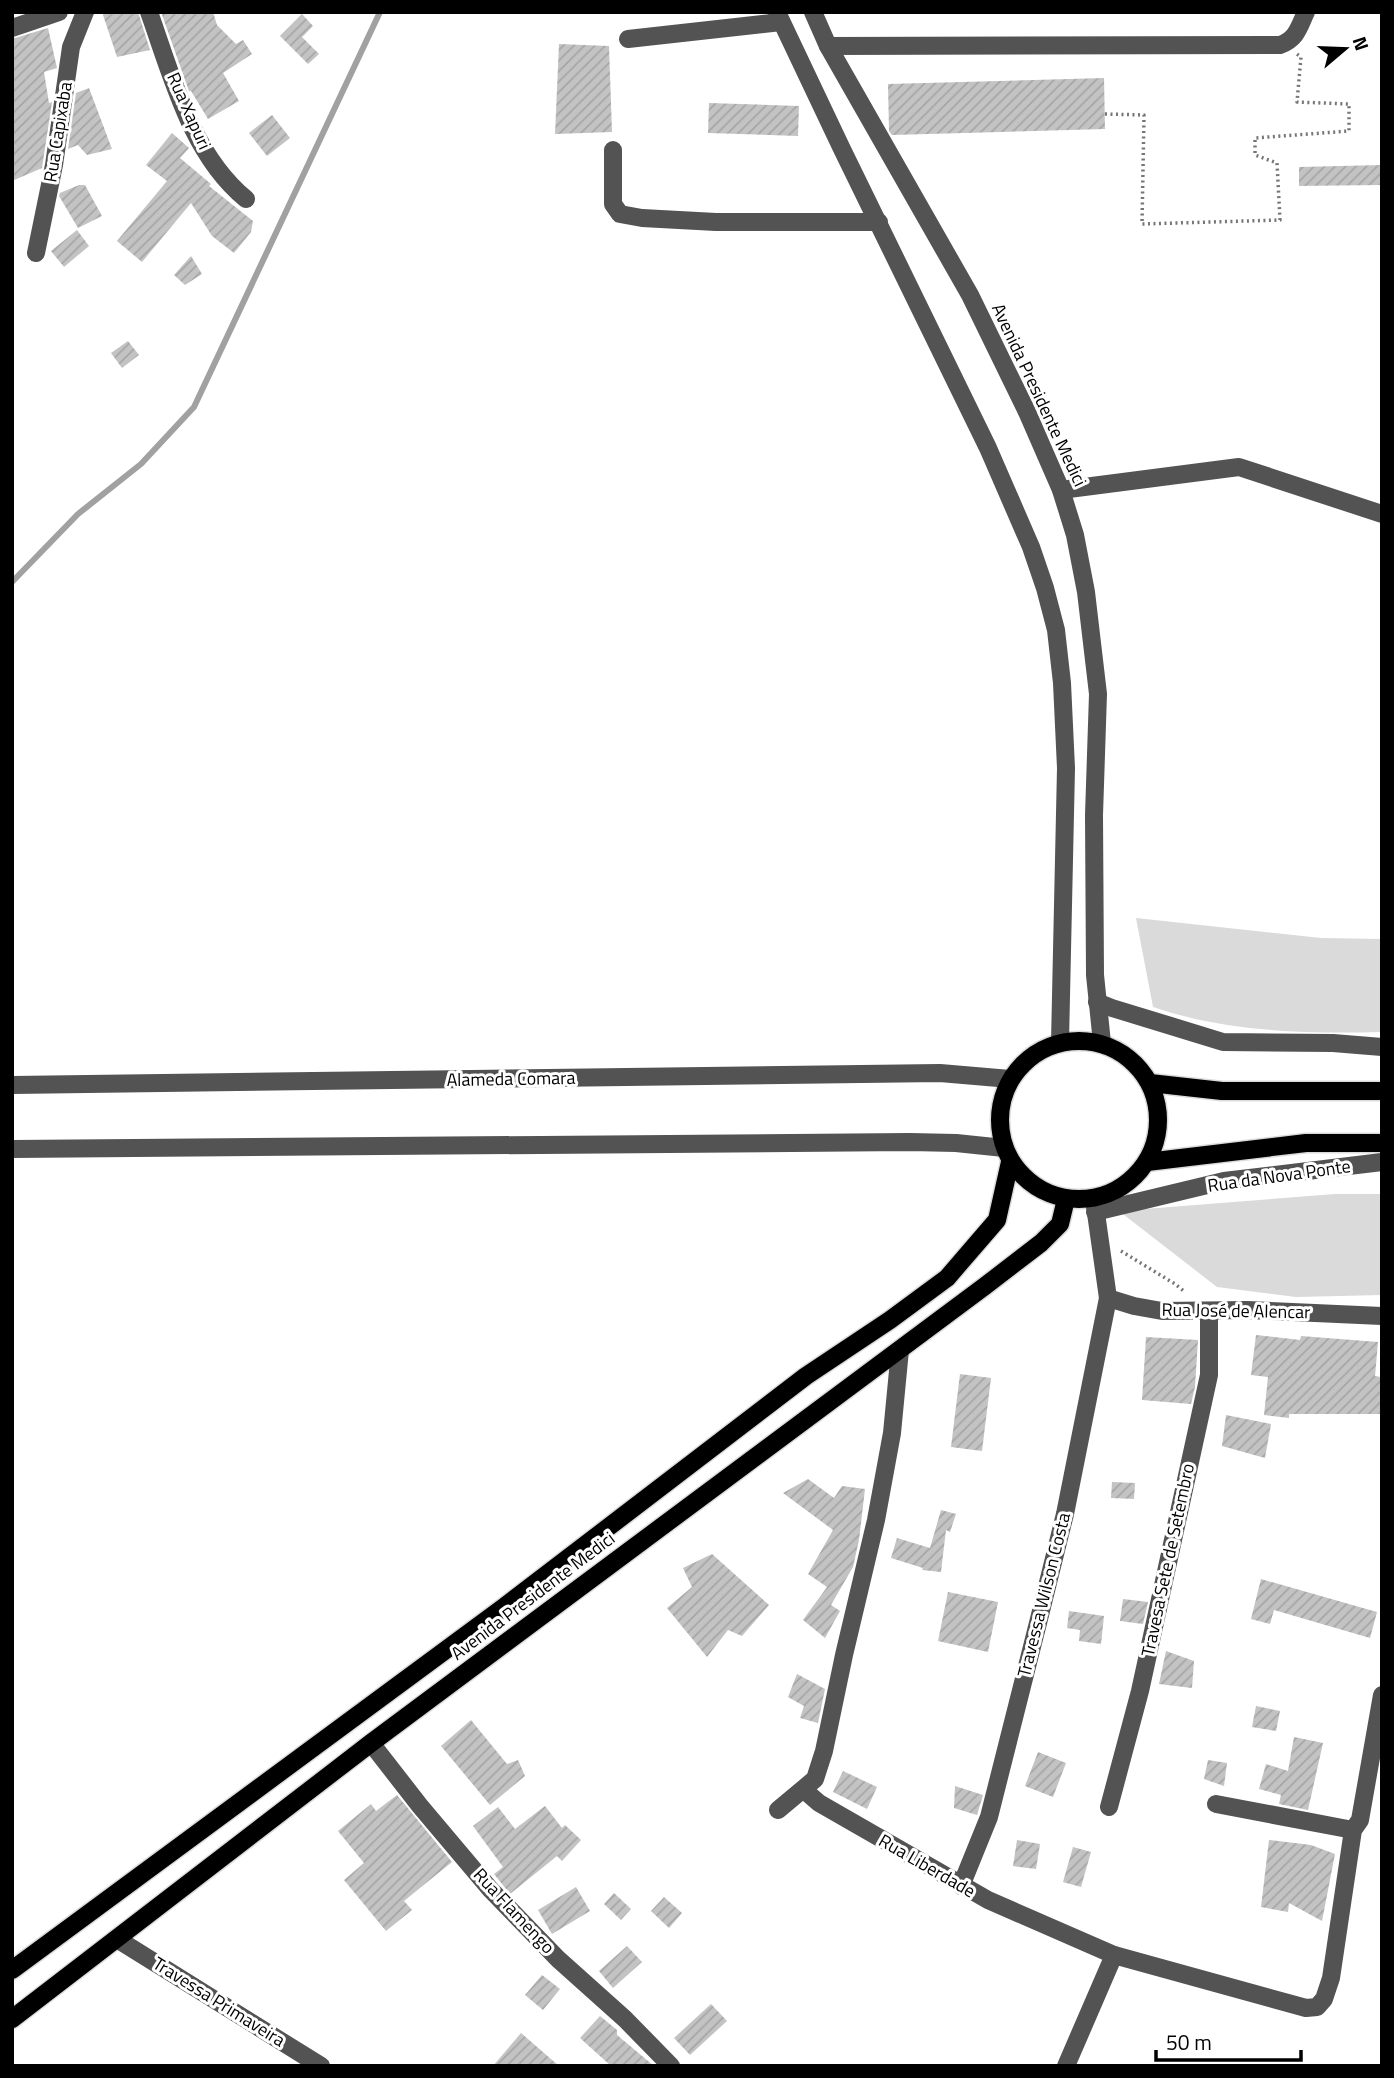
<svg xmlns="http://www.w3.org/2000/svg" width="1394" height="2078" font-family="'Titillium Web',sans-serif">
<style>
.green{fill:#dadada}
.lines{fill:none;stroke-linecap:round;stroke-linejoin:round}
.stream{stroke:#a1a1a1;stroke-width:6}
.building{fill:url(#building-hatch)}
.major-casing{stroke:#dbdbdb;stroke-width:21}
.path{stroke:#757575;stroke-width:3.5;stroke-dasharray:2 3.5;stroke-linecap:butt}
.minor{stroke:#535353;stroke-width:18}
.major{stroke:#000;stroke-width:18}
.labels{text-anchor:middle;stroke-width:6;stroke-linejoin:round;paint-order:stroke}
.street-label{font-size:18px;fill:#000;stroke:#fff}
</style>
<defs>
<pattern id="building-hatch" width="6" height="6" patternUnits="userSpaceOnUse" patternTransform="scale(1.75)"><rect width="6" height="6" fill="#c3c3c3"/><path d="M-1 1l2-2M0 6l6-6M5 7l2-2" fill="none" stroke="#a6a6a6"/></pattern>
</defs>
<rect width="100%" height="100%" fill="#fff"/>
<g class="green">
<path d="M1136 918 1321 938 1382 939V1032C1306 1034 1226 1032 1153 1007Z"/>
<polygon points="1335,1194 1382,1194 1382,1295 1296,1297 1217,1287 1119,1211"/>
</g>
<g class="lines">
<polyline class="stream" points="12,582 78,514 141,464 194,407 380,12"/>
</g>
<g class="building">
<polygon points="102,12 138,12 150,50 117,57"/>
<polygon points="161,12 213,12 217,25 236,44 243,40 252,54 223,73 239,101 208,119 191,91 189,91"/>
<polygon points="302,14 313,26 302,37 319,54 308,64 280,36"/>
<polygon points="48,28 57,68 44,72 49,103 52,102 42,168 12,181 12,39"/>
<polygon points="559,44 609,46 612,132 555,134"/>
<polygon points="1104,78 1105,129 892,135 889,131 888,84"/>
<polygon points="89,88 112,149 87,155 78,145 68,149 76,93"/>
<polygon points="709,103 799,106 798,136 708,133"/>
<polygon points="272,115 290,138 267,156 249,133"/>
<polygon points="172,133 189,148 180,158 211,184 209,186 253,221 251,232 234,253 212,236 191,203 142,262 117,241 167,181 146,165"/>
<polygon points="1382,165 1382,185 1299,186 1299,167"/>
<polygon points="79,185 85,185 102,216 78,228 59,196 60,193"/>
<polygon points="77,230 89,246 64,267 51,251"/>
<polygon points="191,256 202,274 185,285 174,275"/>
<polygon points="128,341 139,355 122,368 111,353"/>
<polygon points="1256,1335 1300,1340 1301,1336 1378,1342 1375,1376 1381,1377 1382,1414 1289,1414 1289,1418 1264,1415 1268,1377 1251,1375"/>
<polygon points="1146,1337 1198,1340 1195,1387 1191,1404 1142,1400"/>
<polygon points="960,1374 991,1378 982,1451 951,1447"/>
<polygon points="1226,1415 1271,1424 1265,1458 1222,1446"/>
<polygon points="808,1479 834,1498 842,1486 865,1489 859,1540 853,1567 831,1605 840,1611 825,1638 803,1620 827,1587 808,1574 833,1530 783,1493"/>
<polygon points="1112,1482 1135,1483 1134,1499 1111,1498"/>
<polygon points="941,1510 956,1514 950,1532 946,1530 941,1572 922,1570 923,1568 891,1558 897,1538 930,1548"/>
<polygon points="712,1554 769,1605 742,1636 728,1630 707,1657 667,1608 692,1587 683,1568"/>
<polygon points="1261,1579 1377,1612 1370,1638 1274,1610 1270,1624 1251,1619"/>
<polygon points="948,1592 998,1602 988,1652 938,1641"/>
<polygon points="1123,1599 1148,1602 1143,1624 1120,1621"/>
<polygon points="1069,1611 1104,1616 1101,1644 1079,1641 1080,1630 1067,1628"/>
<polygon points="1166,1651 1194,1661 1192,1688 1159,1684"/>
<polygon points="797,1674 825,1689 818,1723 800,1718 804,1706 788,1697"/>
<polygon points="1256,1706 1280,1711 1276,1731 1252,1727"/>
<polygon points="471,1720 507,1764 518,1760 525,1776 490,1805 441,1746"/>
<polygon points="1294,1737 1323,1743 1308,1810 1279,1804 1281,1795 1259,1789 1266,1764 1288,1771"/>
<polygon points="1038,1752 1066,1763 1053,1797 1025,1786"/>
<polygon points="1208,1760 1227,1763 1224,1786 1204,1779"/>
<polygon points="843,1771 877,1787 867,1809 833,1792"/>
<polygon points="955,1786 983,1795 977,1815 954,1808"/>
<polygon points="397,1795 452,1862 404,1901 412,1910 386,1931 344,1880 364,1863 338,1831 371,1804 376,1811"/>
<polygon points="545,1806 562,1828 565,1825 581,1840 562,1861 557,1856 510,1894 494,1874 503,1867 473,1826 498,1807 515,1829"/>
<polygon points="1017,1840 1040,1844 1036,1869 1013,1866"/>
<polygon points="1269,1840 1311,1845 1335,1854 1322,1921 1289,1903 1288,1912 1261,1907"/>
<polygon points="1073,1847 1091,1852 1081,1887 1063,1882"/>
<polygon points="576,1887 590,1911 552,1934 538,1910"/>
<polygon points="614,1893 631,1909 621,1920 604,1904"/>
<polygon points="664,1897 682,1913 669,1928 651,1911"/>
<polygon points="627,1946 642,1962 613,1988 599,1971"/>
<polygon points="542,1975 560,1989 543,2010 525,1995"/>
<polygon points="711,2004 727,2021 690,2055 674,2038"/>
<polygon points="600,2016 617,2030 617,2035 654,2066 611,2066 580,2038"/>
<polygon points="521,2033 559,2066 493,2066"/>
</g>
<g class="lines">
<g class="major-casing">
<g id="major">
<circle cx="1079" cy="1120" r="79"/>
<polyline points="1150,1083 1222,1091 1382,1091"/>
<polyline points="1147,1162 1306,1143 1382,1143"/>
<polyline points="12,1970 504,1607 806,1376 890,1320 947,1278 997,1220 1010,1162"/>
<polyline points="12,2019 371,1743 985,1286 1041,1243 1060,1224 1066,1199"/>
</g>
</g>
<g class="path">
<polyline points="1105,114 1144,115 1142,224 1280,220 1277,163 1255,155 1255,138 1349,131 1349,104 1297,102 1301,57 1297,54"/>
<polyline points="1121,1251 1175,1284 1185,1292"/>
</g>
<g class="minor">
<path d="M149 12C172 76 191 154 246 199"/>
<polyline points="777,12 841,147 988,448 1031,547 1045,588 1056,630 1062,683 1066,768 1060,1042"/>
<polyline points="813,12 828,46 970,295 1027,412 1061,490 1075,535 1086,592 1098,694 1094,815 1095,975 1102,1043"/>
<polyline points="12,28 59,12"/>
<polyline points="628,39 781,22"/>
<path d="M828 46 1280 45C1297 39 1299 27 1306 12"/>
<polyline points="613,150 613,204 620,214 642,218 716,222 879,222"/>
<polyline points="36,253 54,165 71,47 85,12"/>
<polyline points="1061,490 1239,467 1382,514"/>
<polyline points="1097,1002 1112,1008 1223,1042 1333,1043 1382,1047"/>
<polyline points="12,1085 940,1073 1010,1079"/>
<polyline points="12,1149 910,1142 956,1143 1004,1148"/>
<polyline points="1094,1199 1108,1298 1134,1306 1162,1311 1247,1310 1382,1316"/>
<polyline points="1095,1212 1224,1181 1382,1162"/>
<polyline points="371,1743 420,1806 490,1889 558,1959 625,2019 671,2066"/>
<polyline points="804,1790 819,1803 988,1900 1114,1955 1306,2008 1317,2007 1324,1999 1331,1978 1353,1830 1360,1820 1382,1695"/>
<polyline points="1216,1804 1353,1830"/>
<polyline points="1109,1807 1140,1691 1209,1375 1209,1311"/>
<polyline points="778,1810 815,1779 824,1751 844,1655 876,1520 892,1433 900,1350"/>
<polyline points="961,1886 989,1817 1038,1623 1065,1514 1108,1298"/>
<polyline points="117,1939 321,2066"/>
<polyline points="1066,2066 1114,1955"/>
</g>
<use href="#major" class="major"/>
</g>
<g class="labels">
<g class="street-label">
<text transform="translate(189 111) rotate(66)" y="6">Rua Xapuri</text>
<text transform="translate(58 132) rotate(-81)" y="6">Rua Capixaba</text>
<text transform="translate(1039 395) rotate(65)" y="6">Avenida Presidente Medici</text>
<text transform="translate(511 1079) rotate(-1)" y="6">Alameda Comara</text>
<text transform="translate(1279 1176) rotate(-8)" y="6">Rua da Nova Ponte</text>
<text transform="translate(1236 1311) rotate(1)" y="6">Rua José de Alencar</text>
<text transform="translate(1168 1560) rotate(-78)" y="6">Travesa Sete de Setembro</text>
<text transform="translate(1044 1595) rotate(-76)" y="6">Travessa Wilson Costa</text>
<text transform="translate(533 1596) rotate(-37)" y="6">Avenida Presidente Medici</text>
<text transform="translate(927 1866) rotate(30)" y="6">Rua Liberdade</text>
<text transform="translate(514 1911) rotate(47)" y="6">Rua Flamengo</text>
<text transform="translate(219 2002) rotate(32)" y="6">Travessa Primaveira</text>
</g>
</g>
<rect width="1394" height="2078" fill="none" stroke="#000000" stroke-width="28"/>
<g transform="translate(1345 49) rotate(71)" stroke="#ffffff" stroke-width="5" paint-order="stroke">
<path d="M0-5L12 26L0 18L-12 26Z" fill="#000000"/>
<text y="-10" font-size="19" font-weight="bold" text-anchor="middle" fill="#000000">N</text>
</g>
<path d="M1156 2050v10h145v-10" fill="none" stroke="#000000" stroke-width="3.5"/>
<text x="1166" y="2050" font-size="21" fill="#000000" stroke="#ffffff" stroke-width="5" paint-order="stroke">50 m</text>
</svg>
